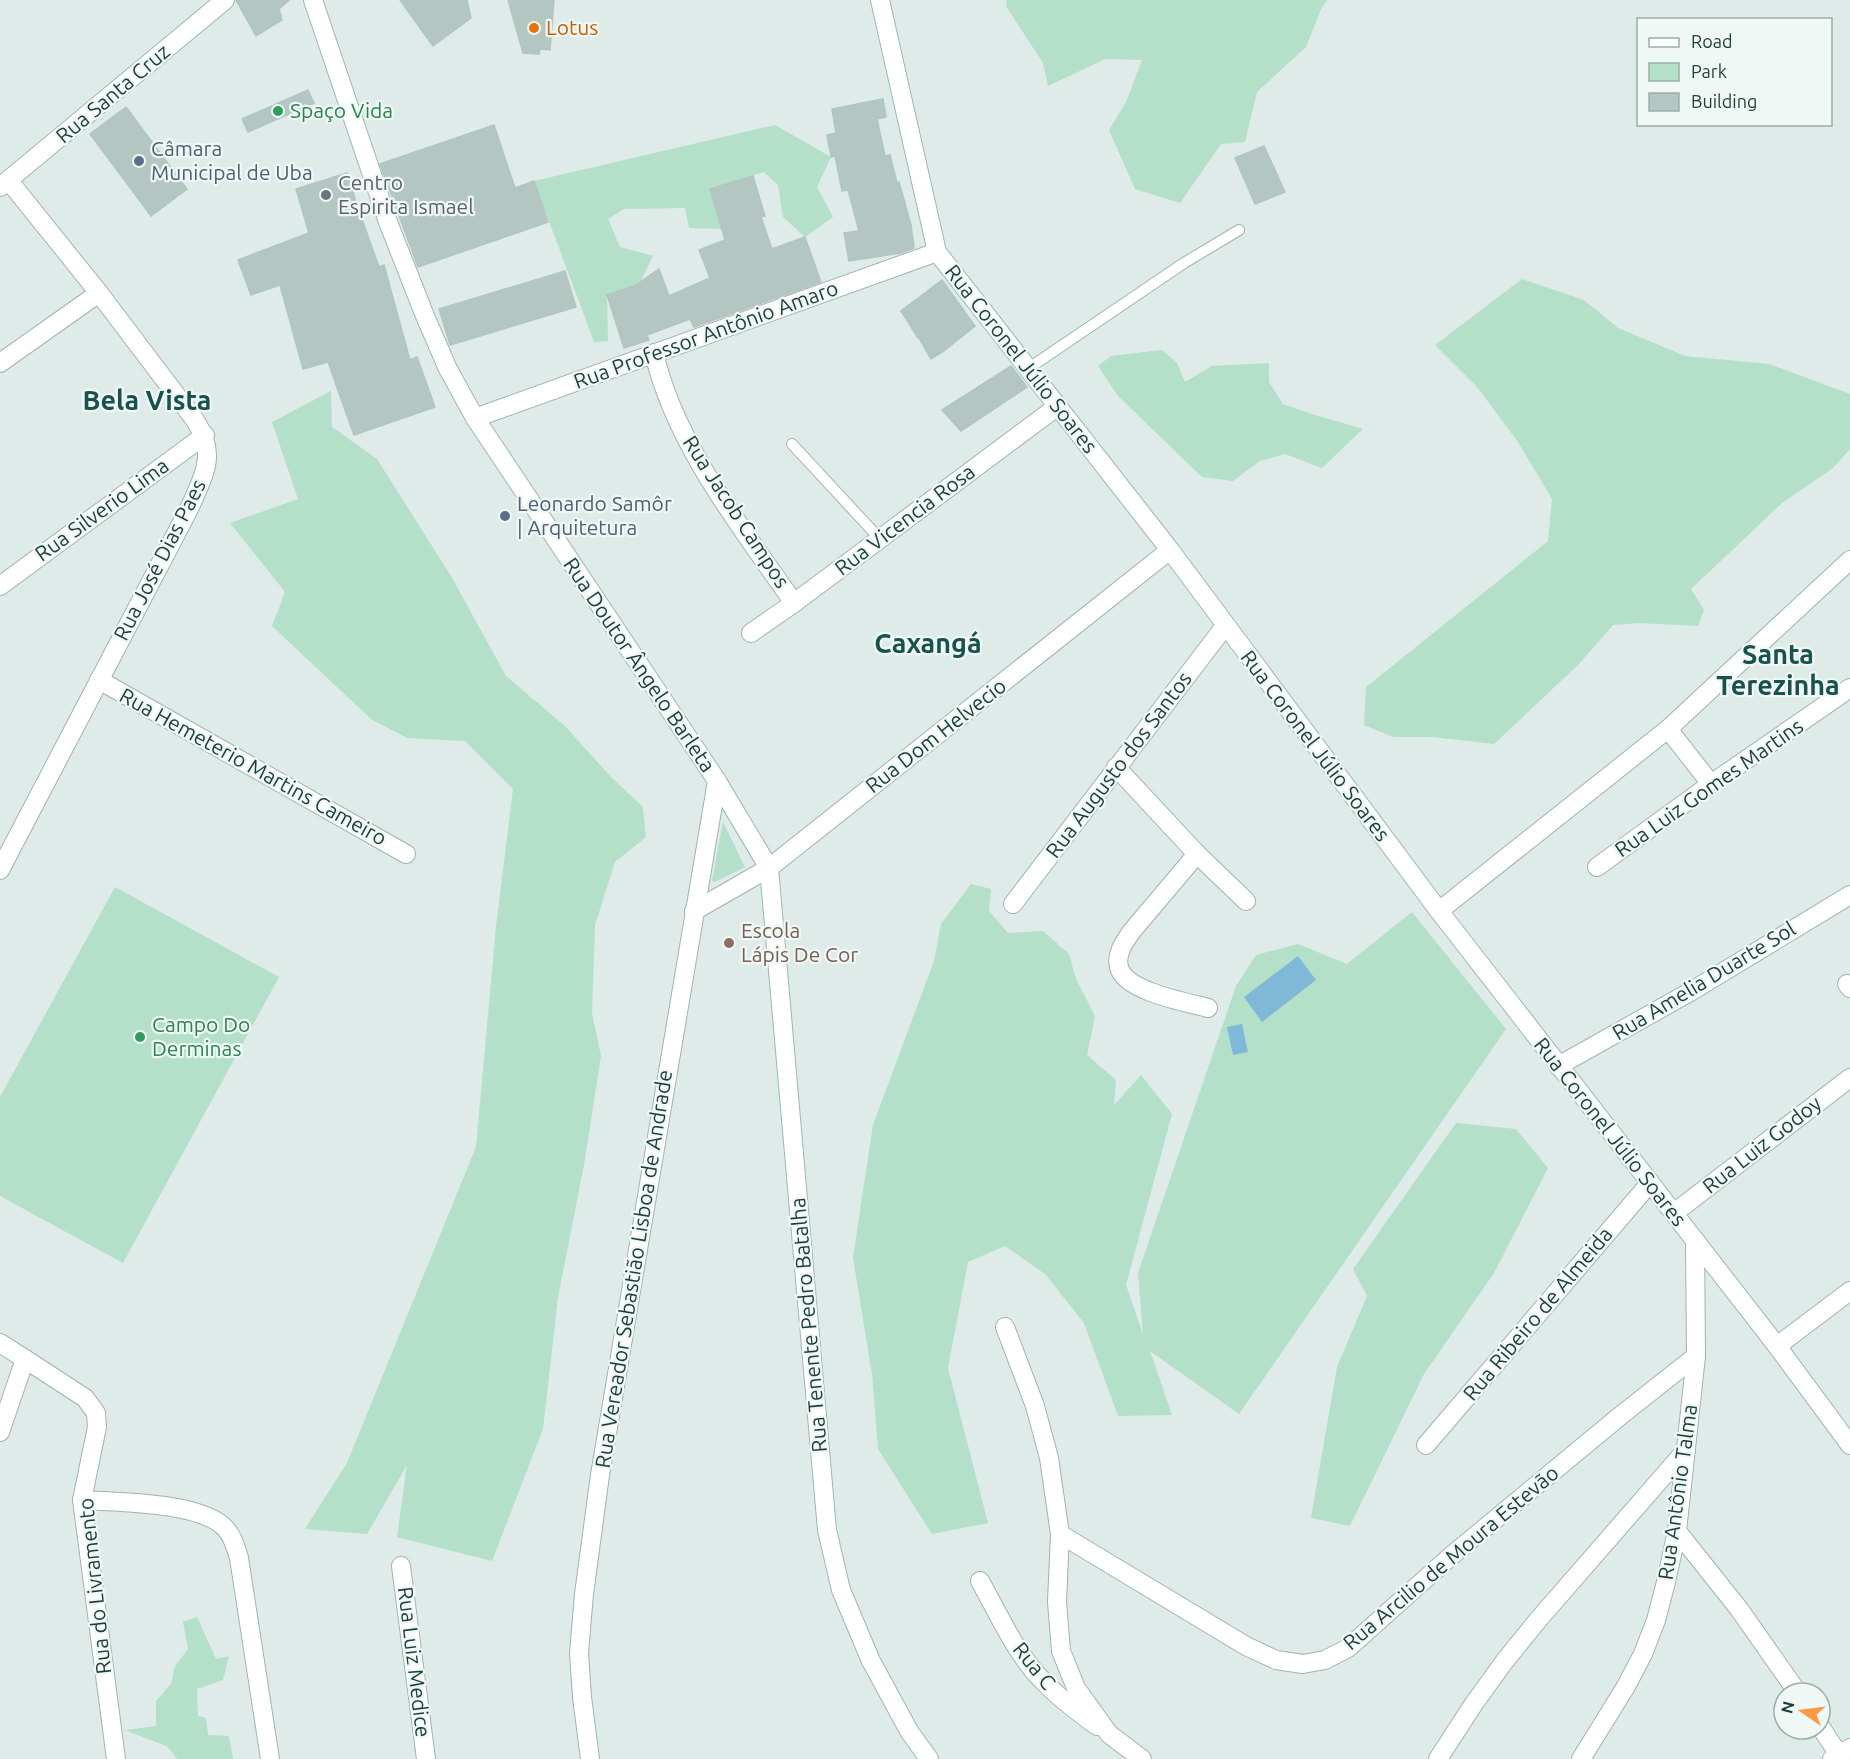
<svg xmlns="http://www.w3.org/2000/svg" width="1850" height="1759" font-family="Ubuntu,sans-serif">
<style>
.green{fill:#b4dfc8}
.water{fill:#80b9d7}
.building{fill:#b3c6c2;stroke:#b0c6c1;stroke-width:1.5}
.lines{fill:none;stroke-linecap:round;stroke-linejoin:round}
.lane-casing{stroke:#a1b3b0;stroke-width:12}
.street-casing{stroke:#a1b3b0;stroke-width:20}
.secondary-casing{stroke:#9cb8b3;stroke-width:20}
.lane{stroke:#fff;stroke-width:10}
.street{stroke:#fff;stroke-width:18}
.secondary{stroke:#fff;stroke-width:18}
.food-dot{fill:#e8710a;stroke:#eff8f5;stroke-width:2}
.leisure-dot{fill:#2e9e5b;stroke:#eff8f5;stroke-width:2}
.service-dot{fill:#5c6f8a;stroke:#eff8f5;stroke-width:2}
.worship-dot{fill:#6b7280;stroke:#eff8f5;stroke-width:2}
.education-dot{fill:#8d6e63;stroke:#eff8f5;stroke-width:2}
.labels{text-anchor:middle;stroke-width:4.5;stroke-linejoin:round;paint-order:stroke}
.food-label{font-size:21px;fill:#c56008;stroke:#eff8f5;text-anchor:start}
.street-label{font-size:21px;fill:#1e3d3a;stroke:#eff8f5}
.leisure-label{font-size:21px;fill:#27864d;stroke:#eff8f5;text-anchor:start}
.service-label{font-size:21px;fill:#4e5e75;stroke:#eff8f5;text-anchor:start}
.worship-label{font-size:21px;fill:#5b616d;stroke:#eff8f5;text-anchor:start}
.education-label{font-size:21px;fill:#785e54;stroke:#eff8f5;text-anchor:start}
.district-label{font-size:27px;font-weight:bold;fill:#18514d;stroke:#eff8f5}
</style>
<rect width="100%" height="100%" fill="#deebe8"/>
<g class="green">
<polygon points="1007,0 1327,0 1321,9 1306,47 1257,92 1245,142 1221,144 1180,203 1135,189 1109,130 1126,102 1142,60 1105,59 1048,86 1043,63 1006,6"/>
<polygon points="775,125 831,157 817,187 833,217 805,237 783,217 778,185 764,172 710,189 722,229 689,228 685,208 624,209 608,219 620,247 653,256 640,283 607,295 608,341 594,342 534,181"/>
<polygon points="1522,279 1584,300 1618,328 1685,356 1769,364 1850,394 1850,449 1833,468 1782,503 1691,589 1704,610 1698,626 1639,623 1613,625 1578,665 1494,744 1432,737 1393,737 1364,725 1366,687 1548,541 1552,499 1518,442 1478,388 1435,345"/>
<polygon points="1162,350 1177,363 1185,382 1212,366 1269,363 1269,382 1283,404 1315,415 1363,429 1322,468 1285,454 1260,461 1233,481 1202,477 1118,396 1098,366 1111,356"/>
<polygon points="331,391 332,427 377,459 451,576 506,676 565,726 611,777 643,807 646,837 615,862 595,925 592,1013 601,1056 584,1165 558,1297 543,1429 492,1561 397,1537 407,1465 367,1534 305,1529 347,1463 476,1147 496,927 513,789 465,741 407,738 371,719 272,626 285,592 230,523 298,499 272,422"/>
<polygon points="723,822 745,867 715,882 712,881"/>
<polygon points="971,884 991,889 989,911 1008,933 1043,931 1069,954 1076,979 1095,1016 1087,1055 1116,1080 1114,1105 1141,1075 1172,1114 1126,1285 1143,1334 1138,1273 1236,986 1256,955 1298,944 1347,964 1412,912 1506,1029 1239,1414 1150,1351 1172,1415 1118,1416 1084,1323 1045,1274 1005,1246 968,1262 948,1368 988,1523 932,1534 878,1449 872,1374 853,1258 873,1125 934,961 941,924"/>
<polygon points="115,887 279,977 123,1263 0,1196 0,1097"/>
<polygon points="1456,1123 1516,1129 1548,1168 1494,1273 1424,1374 1350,1526 1311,1518 1337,1367 1367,1296 1353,1269"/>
<polygon points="197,1617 216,1659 229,1656 223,1680 197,1689 198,1716 206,1718 208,1735 229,1736 233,1759 177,1759 168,1747 125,1730 156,1726 156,1701 171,1684 175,1666 188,1649 183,1622"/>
</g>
<g class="water">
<polygon points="1298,956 1316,980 1262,1022 1244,997"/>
<polygon points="1242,1024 1248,1052 1233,1055 1227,1027"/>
</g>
<g class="building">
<polygon points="236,0 289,0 279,9 282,20 256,36"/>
<polygon points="400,0 467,0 471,18 433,46"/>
<polygon points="508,0 554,0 550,50 540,49 539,54 523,53"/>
<polygon points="308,90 314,103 248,132 242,119"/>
<polygon points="883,99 886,117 877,119 885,156 890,155 897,183 899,182 911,225 914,248 901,253 849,261 844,233 859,231 848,190 842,191 835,156 831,157 827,135 836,133 832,109"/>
<polygon points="126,107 187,189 151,216 90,134"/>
<polygon points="494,125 515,188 534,181 548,222 418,267 380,164"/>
<polygon points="1264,146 1285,192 1255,204 1235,158"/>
<polygon points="347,173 358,208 379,267 384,265 410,360 417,357 435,407 354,435 328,362 303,369 280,285 251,295 238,260 309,233 296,189"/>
<polygon points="753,176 765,216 761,217 772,249 805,237 821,282 694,327 690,319 647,335 649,340 624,348 607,295 636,285 659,269 669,296 710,278 699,250 725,240 710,189"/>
<polygon points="565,271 576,307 450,345 439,309"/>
<polygon points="942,280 975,326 944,351 931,359 919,338 918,338 901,311"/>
<polygon points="1011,366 1027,387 961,431 942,410"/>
</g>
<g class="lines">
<g class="lane-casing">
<g id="lane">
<polyline points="1029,368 1184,263 1239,230"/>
<polyline points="792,444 880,539"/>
</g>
</g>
<g class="street-casing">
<g id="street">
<path d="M654 353C675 444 741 527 794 603"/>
<polyline points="0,363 99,293"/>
<polyline points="475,418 937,252"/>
<polyline points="0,586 205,435"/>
<polyline points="751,633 794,603 1058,406"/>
<polyline points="99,680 406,854"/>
<polyline points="1668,729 1711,784"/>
<polyline points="1116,767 1197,854 1246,901"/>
<path d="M1197 854 1132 931C1124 942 1114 956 1120 970 1129 992 1186 1002 1208 1008"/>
<polyline points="1597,867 1711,784 1850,688"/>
<path d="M0 870 190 507C205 472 217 455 195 420L99 293 9 181"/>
<polyline points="1013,904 1225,626"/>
<polyline points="694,911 769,868 1170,550"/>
<polyline points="1439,911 1668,729 1850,560"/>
<polyline points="1847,984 1850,988"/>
<polyline points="1558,1066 1690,992 1850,895"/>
<polyline points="1674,1213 1850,1078"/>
<polyline points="1005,1327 1035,1406 1049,1458 1060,1534 1057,1602 1061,1651 1076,1688 1109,1734 1142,1759"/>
<polyline points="0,1343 25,1359 0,1432"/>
<polyline points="1777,1346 1850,1291"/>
<polyline points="25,1359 85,1398 96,1413 97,1427 82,1500 116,1759"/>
<polyline points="1426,1445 1650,1183"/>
<path d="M82 1500C117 1502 203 1502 226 1529 233 1537 236 1548 239 1558L270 1759"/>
<polyline points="1677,1531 1739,1609 1798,1693"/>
<polyline points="1060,1534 1246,1646 1276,1660 1303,1664 1325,1660 1348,1648 1451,1556 1620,1416 1696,1356"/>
<polyline points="401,1566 426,1759"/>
<path d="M980 1581C998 1613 1017 1656 1044 1682 1060 1699 1079 1713 1097 1726"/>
<polyline points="1820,1726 1839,1755"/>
<polyline points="590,1759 582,1697 579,1653 584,1594 600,1475 717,781"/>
<polyline points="1438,1759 1473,1705 1504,1662 1538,1620 1686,1450"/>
<polyline points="1581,1759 1625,1688 1643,1654 1656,1620 1666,1582 1677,1531 1696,1356 1695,1240"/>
</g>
</g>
<g class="secondary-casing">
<g id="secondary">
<polyline points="313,0 388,222 425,316 448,369 475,418 717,781 769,868 827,1530 841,1590 871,1661 909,1731 929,1759"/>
<polyline points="880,0 937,252 1170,550 1439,911 1777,1346 1850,1445"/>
<polyline points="0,187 225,0"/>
<polyline points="1832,1759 1850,1748"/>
</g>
</g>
<use href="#lane" class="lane"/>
<use href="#street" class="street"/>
<use href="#secondary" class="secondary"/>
</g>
<circle class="food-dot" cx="534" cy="28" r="6"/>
<g class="leisure-dot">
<circle cx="278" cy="111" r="6"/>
<circle cx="140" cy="1037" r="6"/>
</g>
<g class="service-dot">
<circle cx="139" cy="161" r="6"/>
<circle cx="505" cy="516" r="6"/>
</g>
<circle class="worship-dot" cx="326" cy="195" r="6"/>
<circle class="education-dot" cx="729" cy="943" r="6"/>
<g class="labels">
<g class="food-label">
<text x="546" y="35">Lotus</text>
</g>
<g class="street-label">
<text transform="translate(113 94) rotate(-40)" y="7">Rua Santa Cruz</text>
<text transform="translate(706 335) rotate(-20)" y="7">Rua Professor Antônio Amaro</text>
<text transform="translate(1021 359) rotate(52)" y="7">Rua Coronel Júlio Soares</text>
<text transform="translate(102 510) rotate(-36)" y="7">Rua Silverio Lima</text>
<text transform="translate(736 512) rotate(57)" y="7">Rua Jacob Campos</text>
<text transform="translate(905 520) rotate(-37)" y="7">Rua Vicencia Rosa</text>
<text transform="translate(160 560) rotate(-63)" y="7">Rua José Dias Paes</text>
<text transform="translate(639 665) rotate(56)" y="7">Rua Doutor Ângelo Barleta</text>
<text transform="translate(936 736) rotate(-38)" y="7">Rua Dom Helvecio</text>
<text transform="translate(1315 746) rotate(53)" y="7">Rua Coronel Júlio Soares</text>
<text transform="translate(1119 765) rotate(-53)" y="7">Rua Augusto dos Santos</text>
<text transform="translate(253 767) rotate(29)" y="7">Rua Hemeterio Martins Cameiro</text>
<text transform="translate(1709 788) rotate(-35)" y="7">Rua Luiz Gomes Martins</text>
<text transform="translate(1704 981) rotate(-31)" y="7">Rua Amelia Duarte Sol</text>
<text transform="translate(1610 1132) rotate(52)" y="7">Rua Coronel Júlio Soares</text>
<text transform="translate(1762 1145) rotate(-38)" y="7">Rua Luiz Godoy</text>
<text transform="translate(634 1269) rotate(-81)" y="7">Rua Vereador Sebastião Lisboa de Andrade</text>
<text transform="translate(1538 1314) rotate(-50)" y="7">Rua Ribeiro de Almeida</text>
<text transform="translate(809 1325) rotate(-95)" y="7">Rua Tenente Pedro Batalha</text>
<text transform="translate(1678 1492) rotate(-82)" y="7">Rua Antônio Talma</text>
<text transform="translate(1451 1558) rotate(-40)" y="7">Rua Arcilio de Moura Estevão</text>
<text transform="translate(95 1586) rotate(-96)" y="7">Rua do Livramento</text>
<text transform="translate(414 1662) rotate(83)" y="7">Rua Luiz Medice</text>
<text transform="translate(1034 1666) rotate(51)" y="7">Rua C</text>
</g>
<g class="leisure-label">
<text x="290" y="118">Spaço Vida</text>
<text x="152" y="1032">Campo Do<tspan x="152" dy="24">Derminas</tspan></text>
</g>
<g class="service-label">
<text x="151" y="156">Câmara<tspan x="151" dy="24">Municipal de Uba</tspan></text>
<text x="517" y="511">Leonardo Samôr<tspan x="517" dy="24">| Arquitetura</tspan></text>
</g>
<g class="worship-label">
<text x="338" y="190">Centro<tspan x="338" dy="24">Espirita Ismael</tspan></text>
</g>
<g class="education-label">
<text x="741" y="938">Escola<tspan x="741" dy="24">Lápis De Cor</tspan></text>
</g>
<g class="district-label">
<text x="147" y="410">Bela Vista</text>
<text x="928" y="653">Caxangá</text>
<text x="1778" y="664">Santa<tspan x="1778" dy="31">Terezinha</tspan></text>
</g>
</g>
<rect x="1637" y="18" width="195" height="108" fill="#eff8f5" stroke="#9badaa" stroke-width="1.5"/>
<rect x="1649" y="38" width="30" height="9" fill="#ffffff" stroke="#9badaa" stroke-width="1.5"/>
<text x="1691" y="48" font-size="18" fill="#1e3d3a">Road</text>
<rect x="1649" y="63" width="30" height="18" fill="#b4dfc8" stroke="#9badaa" stroke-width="1.5"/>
<text x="1691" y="78" font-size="18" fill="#1e3d3a">Park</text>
<rect x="1649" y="93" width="30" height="18" fill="#b3c6c2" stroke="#9badaa" stroke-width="1.5"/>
<text x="1691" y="108" font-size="18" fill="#1e3d3a">Building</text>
<g transform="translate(1802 1711) rotate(284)"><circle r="28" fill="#eff8f5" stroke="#9badaa" stroke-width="1.5"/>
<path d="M0-4.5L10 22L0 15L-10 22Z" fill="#ff9849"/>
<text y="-9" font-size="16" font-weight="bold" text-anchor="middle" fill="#1e3d3a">N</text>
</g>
</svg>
